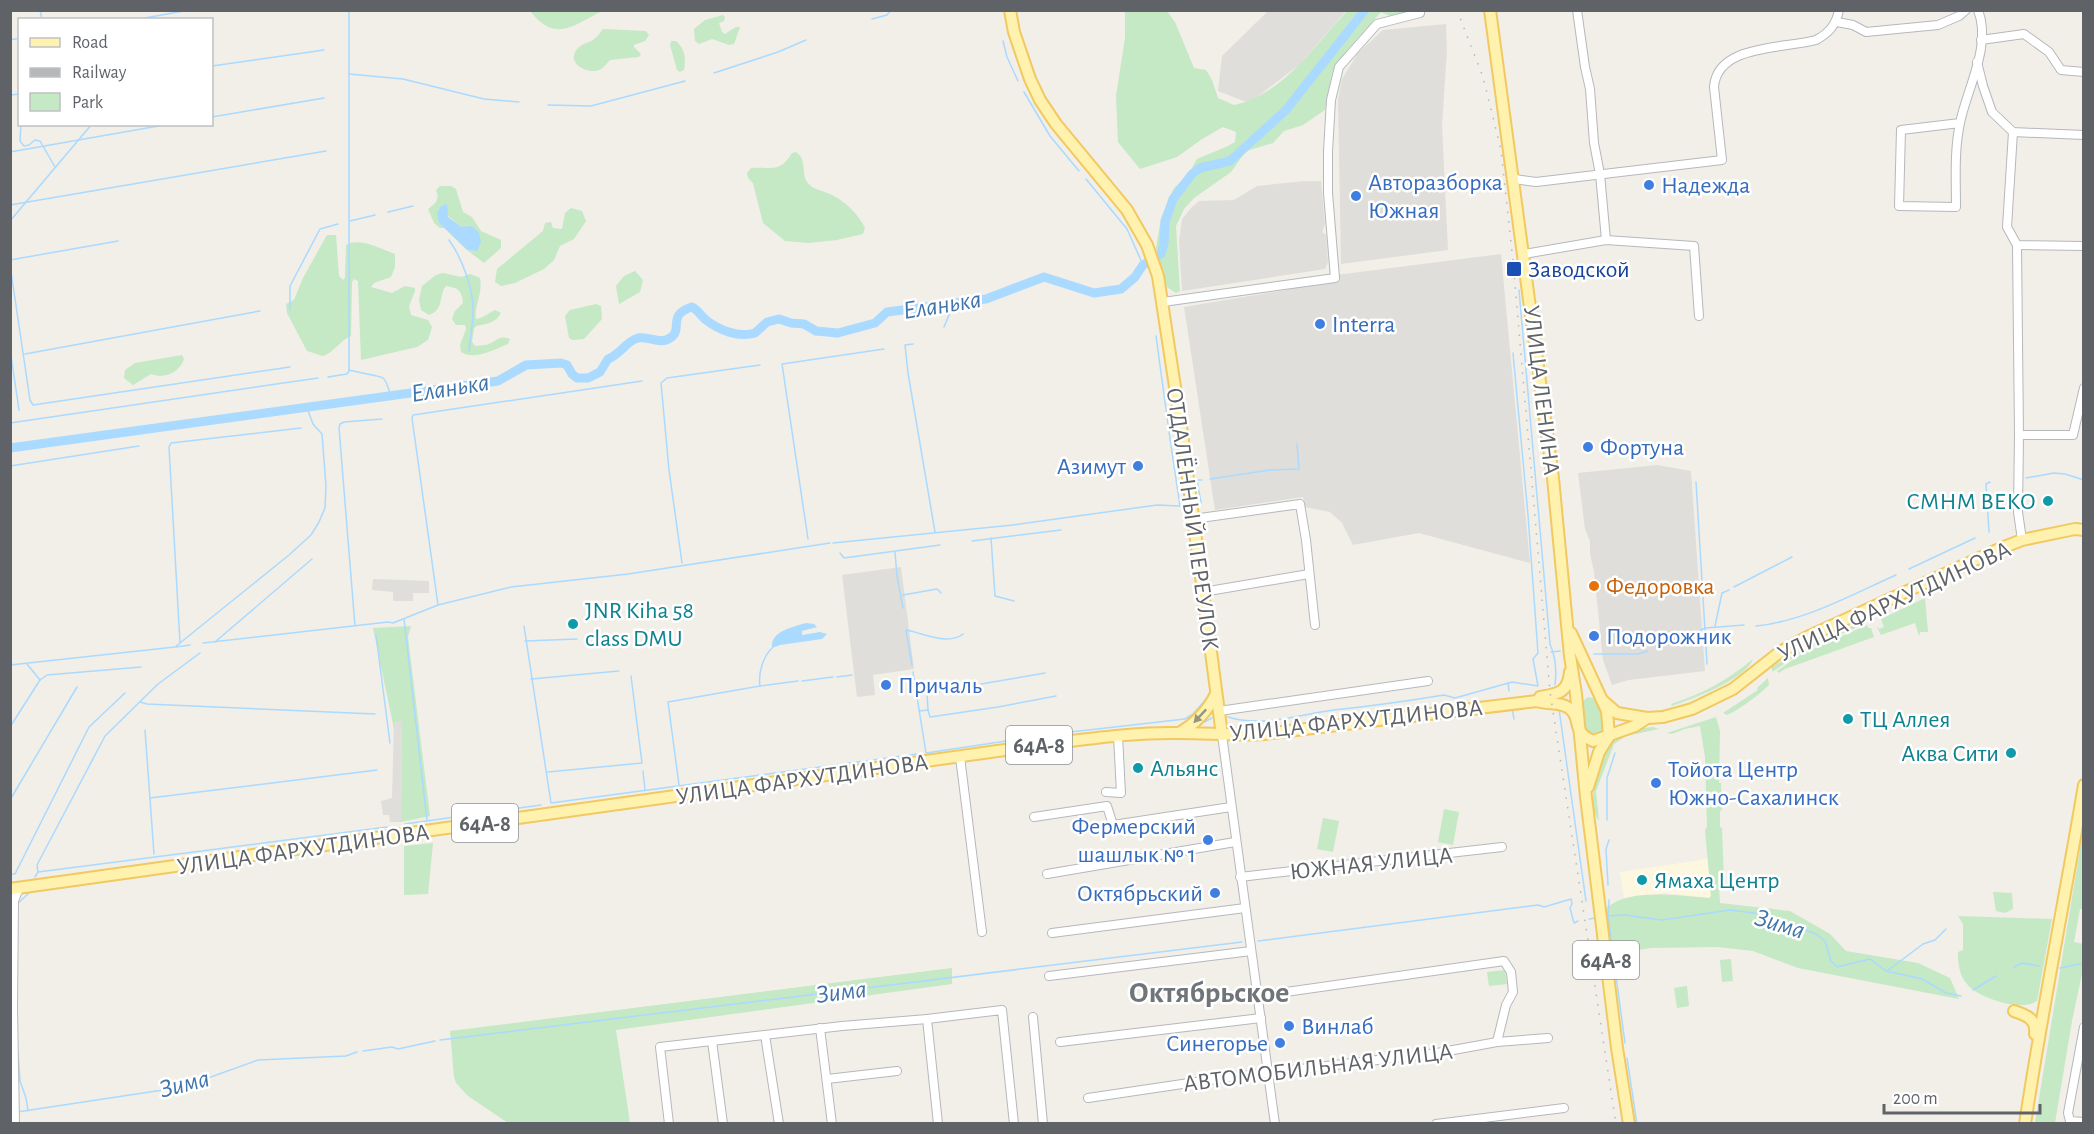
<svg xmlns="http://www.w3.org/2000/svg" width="2094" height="1134" font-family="'Alegreya Sans',sans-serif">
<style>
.commercial{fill:#fef7e0}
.industrial{fill:#e0deda}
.green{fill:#c5e8c5}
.water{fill:#aadaff}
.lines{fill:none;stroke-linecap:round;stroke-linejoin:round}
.stream{stroke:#aadaff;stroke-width:1.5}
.river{stroke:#aadaff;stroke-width:9}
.minor-casing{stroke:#b5b8bc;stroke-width:10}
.major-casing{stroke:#f2c960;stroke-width:14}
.minor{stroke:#fff;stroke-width:8}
.major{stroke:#fff2af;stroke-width:10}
.rail{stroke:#b6b7b8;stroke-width:1.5;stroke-dasharray:1.5 8;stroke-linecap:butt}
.oneway{fill:#979581}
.shop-dot{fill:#3f7fe0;stroke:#fff;stroke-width:2}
.transit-dot{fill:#1a4fb4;stroke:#fff;stroke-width:2}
.culture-dot{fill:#0f9aa8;stroke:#fff;stroke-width:2}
.food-dot{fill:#e8710a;stroke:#fff;stroke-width:2}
.labels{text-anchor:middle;stroke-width:5;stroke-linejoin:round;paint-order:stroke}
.shield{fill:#fff;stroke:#8f9295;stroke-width:1.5}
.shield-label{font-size:22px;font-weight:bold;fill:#5f6368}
.shop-label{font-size:24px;fill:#366cbe;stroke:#fff;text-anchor:start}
.transit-label{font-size:24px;fill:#164399;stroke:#fff;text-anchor:start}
.street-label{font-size:24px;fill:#5f6368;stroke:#fff}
.culture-label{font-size:24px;fill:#0d838f;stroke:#fff;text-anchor:start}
.food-label{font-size:24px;fill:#c56008;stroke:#fff;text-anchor:start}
.water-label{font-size:26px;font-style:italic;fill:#4174aa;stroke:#fff}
.district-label{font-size:30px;font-weight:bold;fill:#70757a;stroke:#fff}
</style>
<rect width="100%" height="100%" fill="#f1efe8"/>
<polygon class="commercial" points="1708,859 1711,896 1709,898 1665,893 1624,899 1620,872"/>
<g class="industrial">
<polygon points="1268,11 1346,11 1299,65 1249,103 1218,91 1222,56"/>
<polygon points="1446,24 1447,50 1442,126 1448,250 1341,264 1338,100 1342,79 1358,53 1383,30"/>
<polygon points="1304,181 1321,181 1325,224 1322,232 1326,235 1328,262 1325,269 1182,291 1179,241 1182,219 1192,207 1199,201 1234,200 1257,186"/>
<polygon points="1501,254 1530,563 1419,533 1353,545 1342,523 1330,512 1305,507 1303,497 1215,510 1184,307 1286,290 1286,286 1336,275"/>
<polygon points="1657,465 1691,471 1705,671 1629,680 1612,685 1603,660 1594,572 1590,554 1590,541 1585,529 1578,473"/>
<polygon points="901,567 914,669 873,675 875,695 857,697 842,575"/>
<polygon points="373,579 429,581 429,593 413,593 413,601 393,601 393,592 372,590"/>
<polygon points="402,720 401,822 390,822 389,815 383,815 381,801 392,798 394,721"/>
</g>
<g class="green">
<path d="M542 10 602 11C573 26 555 43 530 11L537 12Z"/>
<path d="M1125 11H1167L1175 22 1194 68 1206 70 1212 80 1218 98 1234 105C1284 94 1314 46 1347 11H1412L1392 17 1381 12 1348 49 1332 72 1325 110 1303 125 1284 131 1273 143 1246 151 1231 172 1194 198 1184 209 1176 226 1180 291 1176 293 1167 287 1156 248 1161 218 1174 188 1188 175 1197 159 1226 147 1235 142 1236 132 1223 127 1202 139 1177 157 1140 169 1118 142 1116 96 1125 38Z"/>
<polygon points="723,15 725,17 724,21 719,23 722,32 725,34 736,27 740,27 734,44 729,45 712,39 699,44 695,41 694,29 705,20"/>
<path d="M603 29 646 31 649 35 645 41 634 45V47L641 54 639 57 610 60C606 64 604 68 599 70 590 74 571 66 574 55 577 45 585 44 593 40 597 37 600 33 603 29Z"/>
<path d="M671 41H676C685 49 686 58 684 70L680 72 677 70 670 45Z"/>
<path d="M796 152C807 159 801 172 807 182 814 191 823 190 832 195 846 202 858 214 865 228L863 234 837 240 808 243 785 241 763 223 753 183 748 178 747 173 751 168C772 166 779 174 792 153Z"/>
<path d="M440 186H451L456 189 463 212 472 217 481 231 501 240V248L484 263 467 250 477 251 462 227 448 216 446 210 439 223 445 228H440L434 223 428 209C436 203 440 200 436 190Z"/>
<polygon points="571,208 582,211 586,221 574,239 560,246 554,260 544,269 515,283 501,286 495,282 497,269 543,231 545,223 551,222 553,228 562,229 565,213"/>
<path d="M327 235H336L339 276 343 280 345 278 346 245C361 237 380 249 395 254V267L391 277 374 283 371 287 392 293 405 286 415 288V291L409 306 411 315 428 320 432 327 428 340 417 347 361 360 358 281 354 279 352 282 351 336C339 341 336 351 323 356L307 351 287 313 286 304 294 300 303 278Z"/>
<polygon points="635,271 643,280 640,292 619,304 616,286 624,276"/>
<path d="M443 273 461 277 470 274 480 278C483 295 474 305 476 319 484 318 488 313 495 310L501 313C496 323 486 324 476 326L474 329 472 342 475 346C476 346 485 345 486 345 496 342 499 334 510 339L508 344C495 349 474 361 461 352L460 345 466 329 465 325H456L452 319 455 311 463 303C462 290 458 288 446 286 438 296 445 309 429 315L421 310 419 300 422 286 436 275Z"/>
<polygon points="596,304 601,306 602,319 584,339 573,340 569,338 565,316 570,310"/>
<path d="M182 355 184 359C179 373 164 379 151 374L133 385 124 378 125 370 135 363Z"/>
<polygon points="1925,598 1928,632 1920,632 1919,636 1915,623 1881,635 1876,625 1879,629 1884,627 1881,619"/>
<polygon points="1862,622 1866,623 1805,650 1772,672 1772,667 1803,648"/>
<polygon points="1867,625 1868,628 1871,628 1874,637 1785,669 1779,673 1777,671 1800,655"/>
<polygon points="411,626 408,637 430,816 401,822 402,721 395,721 394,729 373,628"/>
<path d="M1753 659C1745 680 1692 699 1672 706L1671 704C1702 694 1728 680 1753 659Z"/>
<path d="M1768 678 1769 685C1756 697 1743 707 1727 715L1723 713 1758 690 1757 688Z"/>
<polygon points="1588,697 1596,699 1604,720 1604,730 1594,736 1584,730 1582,702"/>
<path d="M1716 717 1720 731 1719 783H1721L1722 810 1720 811V827L1722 828 1724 881 1719 887 1720 903 1790 911 1830 934 1846 951 1918 963 1950 978 1959 999 1798 968 1753 951 1718 947 1651 948 1612 954 1606 909C1627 887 1681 896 1709 898L1711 896 1705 830 1707 827 1705 757 1700 726 1685 729 1672 734 1667 733Z"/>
<path d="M1653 727 1659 729 1626 736 1614 744 1596 791 1599 821C1593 813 1592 798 1594 788 1596 779 1607 746 1614 740 1623 731 1641 728 1653 727Z"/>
<polygon points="1444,809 1459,812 1453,845 1438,842"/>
<polygon points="1323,818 1339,821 1333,852 1317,849"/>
<polygon points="2083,831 2083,909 2080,909 2074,942 2083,944 2083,969 2072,1021 2055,1123 2035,1123"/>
<polygon points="433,843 428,894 404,895 404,846"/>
<polygon points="1993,892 2012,893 2013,909 2005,913 1996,911"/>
<path d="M1958 916 2052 919 2037 1001C2021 1012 1978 998 1967 984 1959 975 1958 963 1958 952L1963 950V924Z"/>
<polygon points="1731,959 1733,981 1722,982 1720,960"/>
<polygon points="952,968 952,984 616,1030 630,1123 508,1123 468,1096 456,1083 454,1077 450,1031"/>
<polygon points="1505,970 1507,984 1489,986 1487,972"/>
<polygon points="1687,986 1689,1006 1677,1008 1674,988"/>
</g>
<g class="water">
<polygon points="447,204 448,217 462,227 472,226 479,233 481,242 477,251 467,250 439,223 437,213 441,206"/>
<path d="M806 623 814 624 817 627 802 631V635L820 632 827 634 822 639 780 645 772 648C770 631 793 627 806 623Z"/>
</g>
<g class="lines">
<g class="stream">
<polyline points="40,10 42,20"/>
<polyline points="349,10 349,370"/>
<polyline points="872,19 887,15 891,10"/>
<polyline points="134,20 189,10"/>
<polyline points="10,40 20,38"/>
<polyline points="1003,41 1007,57 1018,81"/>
<polyline points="212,66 324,50"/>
<polyline points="714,73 778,52 806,40"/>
<polyline points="349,74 403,79 484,99 519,102"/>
<polyline points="1024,92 1050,136 1079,171"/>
<polyline points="10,95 20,94"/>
<polyline points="548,105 591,106 685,81"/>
<polyline points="212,117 324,98"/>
<polyline points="21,124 20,141 24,146 29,145 35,140 40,141 55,167"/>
<polyline points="10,152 170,124"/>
<polyline points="1086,179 1127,229 1143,265"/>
<polyline points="10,205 326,151"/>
<polyline points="388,212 413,206"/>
<polyline points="10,221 92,124"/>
<polyline points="350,221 375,215"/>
<path d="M449 240C462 258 474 290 473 312 473 325 470 338 469 351"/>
<polyline points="10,260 118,241"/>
<polyline points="10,265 30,400 33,405 290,367"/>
<path d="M1519 290 1550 644C1556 658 1557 670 1555 685"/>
<polyline points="290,310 290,286 320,229 338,224"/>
<polyline points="944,327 954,303"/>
<polyline points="1156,336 1168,424"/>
<polyline points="913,344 905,345 908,373 935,532"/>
<polyline points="10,349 19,410"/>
<polyline points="25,354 260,311"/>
<path d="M349 370C356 372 381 376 383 378 387 381 389 391 391 396"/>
<polyline points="328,377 347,374 349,371"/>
<polyline points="10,423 318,378"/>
<polyline points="1169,432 1180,506"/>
<polyline points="10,466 139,446"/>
<polyline points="2026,478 2054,473 2065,474 2084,480"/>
<polyline points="1210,479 1270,470 1299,469 1297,444"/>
<polyline points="1696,482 1707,664"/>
<polyline points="1197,507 1201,503 1197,480 1202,480"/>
<polyline points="1989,532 1986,484 1990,482"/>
<polyline points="991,538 995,596 1014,601"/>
<polyline points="808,539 782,364 884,349"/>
<polyline points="972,541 1061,530"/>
<polyline points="833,543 1013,525 1157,505 1180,506 1186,508"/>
<polyline points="895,552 897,576 903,608"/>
<polyline points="840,553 844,558 940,545"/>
<polyline points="682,563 669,470 661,383 667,378 760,365"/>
<polyline points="1909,569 1975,538"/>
<polyline points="1734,587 1792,557"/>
<polyline points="903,595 937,589 941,593"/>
<polyline points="438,605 412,418 413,415 642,381"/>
<polyline points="404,619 427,820"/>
<polyline points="355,626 339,428 340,424 344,422 382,419"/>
<polyline points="524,626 551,803 917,754"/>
<polyline points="1715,626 1722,593 1729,590"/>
<path d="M1756 626C1805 621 1851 595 1896 575"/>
<polyline points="376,635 390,743"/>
<polyline points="525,641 577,639"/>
<polyline points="215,642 312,559"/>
<polyline points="180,643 169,447 171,443 301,428"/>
<polyline points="203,643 388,622 393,623 438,605 511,587 628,574 830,543"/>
<polyline points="1660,646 1689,636 1705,628 1744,625"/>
<polyline points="176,647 190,645"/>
<polyline points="1551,652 1560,651"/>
<polyline points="1594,654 1638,654 1648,651"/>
<polyline points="10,665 175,647 289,555 311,535 319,522 325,508 326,486 322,434 313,424 307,408"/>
<path d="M912 665 906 630C923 633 948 646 963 634"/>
<polyline points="913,672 926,753 1053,734 1185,719 1193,714 1207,698"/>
<polyline points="837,677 852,675"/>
<polyline points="531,679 619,671"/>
<polyline points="40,680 47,675 141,667"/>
<polyline points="802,681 833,677"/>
<polyline points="1508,683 1509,691"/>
<polyline points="981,684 1045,673"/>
<path d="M760 686C758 673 763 657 772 648"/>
<polyline points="140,702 147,704 375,714"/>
<polyline points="1512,708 1514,719"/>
<polyline points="1559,709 1586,901"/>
<polyline points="928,710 927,694 975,685"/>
<polyline points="919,711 928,710 930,717 998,707 1056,696"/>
<path d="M1228 717C1261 728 1301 714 1334 710 1371 706 1408 701 1444 695L1455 698 1512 682 1538 686 1533 659 1538 653 1528 515 1513 353"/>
<polyline points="1204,722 1212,718"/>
<polyline points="10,727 40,680 27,664"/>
<polyline points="145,730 154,854"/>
<polyline points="643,771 645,790"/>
<polyline points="548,772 642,763 631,676"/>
<polyline points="679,785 668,702 760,686 798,681"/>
<polyline points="150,798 377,770"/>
<polyline points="10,800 77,687"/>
<polyline points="1607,820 1607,778 1615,753"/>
<polyline points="405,824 541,805"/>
<polyline points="38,872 387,827"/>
<polyline points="10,874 15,874 89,727 125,693"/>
<polyline points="35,877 38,872 37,865 105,736 158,684 200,653"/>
<polyline points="1608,885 1606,849 1609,840"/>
<polyline points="1609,900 1608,916 1625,1043"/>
<polyline points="17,904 29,893"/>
<polyline points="1607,916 1624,915 1662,920 1730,910 1762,914 1816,934 1825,941 1831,961 1837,967 1870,959 1886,971 1922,979 1946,993 1961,996"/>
<polyline points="1589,919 1595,918"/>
<polyline points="1258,941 1538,905 1544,907 1571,899 1572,904 1570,908 1574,923 1578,921"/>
<polyline points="2014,967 2022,963 2039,966"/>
<polyline points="2060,968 2084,963"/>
<polyline points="1887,971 1923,944 1935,940 1946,929"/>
<polyline points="17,978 17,1045"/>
<polyline points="1973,990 1996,976"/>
<polyline points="440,1040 1242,942"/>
<polyline points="363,1051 392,1047 398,1049 435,1041"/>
<polyline points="18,1053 20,1081 26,1098 28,1111"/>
<polyline points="1627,1058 1637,1124"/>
<polyline points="17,1112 183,1087 258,1060 346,1056 357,1052"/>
</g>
<path class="river" d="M10 448 498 381 526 365 561 363 567 365 572 374 577 378H588L600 372 608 359C620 355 626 341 638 338 649 336 660 345 670 338 684 330 666 315 692 307 698 310 700 315 706 320 719 330 738 338 755 333L767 322 779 319 791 323 804 324 816 331 838 333 875 323 887 312 986 299 1044 277 1094 293 1121 289 1135 277 1143 265 1161 254 1164 244 1165 222 1173 199 1192 174 1200 168 1230 161 1286 110 1365 10"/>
<g class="minor-casing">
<g id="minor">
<polyline points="1577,10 1585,67 1590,89 1594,143 1600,174 1606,240"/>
<polyline points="1837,22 1853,25 1866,32 1938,25 1959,16 1966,10"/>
<polyline points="1981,40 2024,34 2049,52 2061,70 2084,72"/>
<polyline points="1977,62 1983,86 1992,112 2013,132 2084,135"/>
<path d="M1960 123 1901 130 1899 206 1956 207C1956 179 1954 151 1960 123 1967 88 1992 46 1978 10"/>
<polyline points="2013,132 2007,227 2017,245 2084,246"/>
<path d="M1514 179 1536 182 1722 160 1714 87C1717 44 1784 49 1816 40 1829 33 1836 25 1839 10"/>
<polyline points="2017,245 2019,435 2018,512 2022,540"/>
<polyline points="1524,254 1606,240 1694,246 1699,316"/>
<polyline points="1163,302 1335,278 1328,193 1328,151 1331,100 1339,67 1377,24 1420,13 1420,10"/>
<polyline points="2019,435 2073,435 2084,388"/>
<polyline points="1193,519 1300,504 1306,540 1315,625"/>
<polyline points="1203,592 1309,574"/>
<polyline points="1219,711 1428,681"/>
<polyline points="1222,735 1275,1124"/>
<polyline points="960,757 982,932"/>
<polyline points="1106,792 1121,793 1118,736"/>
<polyline points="1034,817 1107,806 1113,825 1231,807"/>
<polyline points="1047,874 1235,842"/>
<polyline points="1240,877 1502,847"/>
<polyline points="1052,933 1245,908"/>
<polyline points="1049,976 1251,951"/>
<polyline points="1258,996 1504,961 1511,972 1513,992 1506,1005 1497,1042"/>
<polyline points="1033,1017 1043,1124"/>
<polyline points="927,1019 938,1124"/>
<polyline points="2084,1027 2068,1113 2070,1121 2084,1122"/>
<polyline points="820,1028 832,1124"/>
<polyline points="765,1035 779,1124"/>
<polyline points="712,1041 723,1124"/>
<polyline points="1060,1042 1261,1018"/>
<polyline points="827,1079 897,1071"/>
<polyline points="1088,1098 1216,1079 1437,1053 1497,1042 1548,1038"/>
<polyline points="15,1124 13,1008 14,901 19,888"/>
<polyline points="669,1124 660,1047 842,1026 927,1019 1002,1010 1014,1124"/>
<polyline points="1436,1124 1564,1108"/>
</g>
</g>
<g class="major-casing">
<g id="major">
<polyline points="1010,10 1014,32 1030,79 1040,100 1056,124 1127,210 1147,245 1158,276 1181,426 1222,735"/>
<polyline points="1490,10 1553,478 1570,656 1576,694 1586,797 1617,1048 1629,1124"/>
<polyline points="1571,633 1607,711 1609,736 1599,752 1588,787"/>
<path d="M1540 697C1558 694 1568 693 1570 672"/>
<polyline points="1602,700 1617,713 1647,718 1663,717 1692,709 1733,689 1780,652 1807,637 1999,549 2022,540 2075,529 2084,530"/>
<path d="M1179 733C1195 724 1208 710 1216 694"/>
<path d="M10 889 1055 743C1096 738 1138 732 1180 733 1208 733 1236 736 1264 734L1537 701C1548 705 1559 701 1569 708 1583 719 1570 731 1593 741L1635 726 1647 718"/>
<path d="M2014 1011C2026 1015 2037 1019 2035 1034"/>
<path d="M2025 1124C2042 1010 2065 898 2084 785"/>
</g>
</g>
<use href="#minor" class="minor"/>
<use href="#major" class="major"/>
<polyline class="rail" points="1457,10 1483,77 1501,150 1513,261 1550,692 1616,1124"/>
</g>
<defs><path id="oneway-solid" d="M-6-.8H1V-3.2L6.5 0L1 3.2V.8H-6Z" transform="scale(1.5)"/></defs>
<use class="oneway" href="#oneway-solid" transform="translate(1200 716) rotate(133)"/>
<g class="shop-dot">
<circle cx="1649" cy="185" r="6"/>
<circle cx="1356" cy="196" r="6"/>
<circle cx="1320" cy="324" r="6"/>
<circle cx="1588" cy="447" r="6"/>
<circle cx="1138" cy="466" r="6"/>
<circle cx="1594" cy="636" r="6"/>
<circle cx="886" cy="685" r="6"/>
<circle cx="1656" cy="783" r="6"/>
<circle cx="1208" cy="840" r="6"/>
<circle cx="1215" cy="893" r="6"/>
<circle cx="1289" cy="1026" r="6"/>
<circle cx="1280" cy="1043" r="6"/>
</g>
<rect class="transit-dot" x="1506" y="261" width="16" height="16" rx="3"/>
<g class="culture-dot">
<circle cx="2048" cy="501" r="6"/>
<circle cx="573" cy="624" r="6"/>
<circle cx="1848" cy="719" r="6"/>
<circle cx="2011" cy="753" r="6"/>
<circle cx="1138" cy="768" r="6"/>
<circle cx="1642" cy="880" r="6"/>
</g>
<circle class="food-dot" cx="1594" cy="586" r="6"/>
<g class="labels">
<g class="shield">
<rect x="1006" y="726" width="66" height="38" rx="4.5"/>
<rect x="452" y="804" width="66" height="38" rx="4.5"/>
<rect x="1573" y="941" width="66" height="38" rx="4.5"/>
</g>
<g class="shield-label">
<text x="1039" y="753">64А-8</text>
<text x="485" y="831">64А-8</text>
<text x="1606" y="968">64А-8</text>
</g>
<g class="shop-label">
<text x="1368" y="190">Авторазборка<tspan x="1368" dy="28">Южная</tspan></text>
<text x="1661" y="193">Надежда</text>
<text x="1332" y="332">Interra</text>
<text x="1600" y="455">Фортуна</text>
<text x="1126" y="474" text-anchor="end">Азимут</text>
<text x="1606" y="644">Подорожник</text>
<text x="898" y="693">Причаль</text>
<text x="1668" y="777">Тойота Центр<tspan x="1668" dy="28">Южно-Сахалинск</tspan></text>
<text x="1196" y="834" text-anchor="end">Фермерский<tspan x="1196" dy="28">шашлык № 1</tspan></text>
<text x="1203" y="901" text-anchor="end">Октябрьский</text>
<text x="1301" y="1034">Винлаб</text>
<text x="1268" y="1051" text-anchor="end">Синегорье</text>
</g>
<g class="transit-label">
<text x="1528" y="277">Заводской</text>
</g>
<g class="street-label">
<text transform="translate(1542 390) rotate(83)" y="8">УЛИЦА ЛЕНИНА</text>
<text transform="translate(1193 519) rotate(82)" y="8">ОТДАЛЁННЫЙ ПЕРЕУЛОК</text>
<text transform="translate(1894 601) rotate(-25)" y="8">УЛИЦА ФАРХУТДИНОВА</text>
<text transform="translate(1356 720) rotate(-6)" y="8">УЛИЦА ФАРХУТДИНОВА</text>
<text transform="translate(802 779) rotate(-8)" y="8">УЛИЦА ФАРХУТДИНОВА</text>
<text transform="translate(303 849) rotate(-8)" y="8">УЛИЦА ФАРХУТДИНОВА</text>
<text transform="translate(1371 863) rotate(-6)" y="8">ЮЖНАЯ УЛИЦА</text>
<text transform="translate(1318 1067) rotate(-7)" y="8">АВТОМОБИЛЬНАЯ УЛИЦА</text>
</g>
<g class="culture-label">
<text x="2036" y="509" text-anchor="end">СМНМ ВЕКО</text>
<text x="585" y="618">JNR Kiha 58<tspan x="585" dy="28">class DMU</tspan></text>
<text x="1860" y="727">ТЦ Аллея</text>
<text x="1999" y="761" text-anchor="end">Аква Сити</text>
<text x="1150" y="776">Альянс</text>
<text x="1654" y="888">Ямаха Центр</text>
</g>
<g class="food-label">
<text x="1606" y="594">Федоровка</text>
</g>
<g class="water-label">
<text transform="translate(942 304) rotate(-9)" y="9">Еланька</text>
<text transform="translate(450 387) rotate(-9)" y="9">Еланька</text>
<text transform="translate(1780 923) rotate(17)" y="9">Зима</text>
<text transform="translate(841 991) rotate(-7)" y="9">Зима</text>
<text transform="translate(184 1083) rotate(-14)" y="9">Зима</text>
</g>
<g class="district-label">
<text x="1209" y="1002">Октябрьское</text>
</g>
</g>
<rect width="2094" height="1134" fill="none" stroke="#5f6368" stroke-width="24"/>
<rect x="18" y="18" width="195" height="108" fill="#ffffff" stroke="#bfc1c3" stroke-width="1.5"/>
<rect x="30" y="38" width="30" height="9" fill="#fff2af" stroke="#bfc1c3" stroke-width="1.5"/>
<text x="72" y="48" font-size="18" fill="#5f6368">Road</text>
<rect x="30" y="68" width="30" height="9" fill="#b6b7b8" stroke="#bfc1c3" stroke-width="1.5"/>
<text x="72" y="78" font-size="18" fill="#5f6368">Railway</text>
<rect x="30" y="93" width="30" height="18" fill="#c5e8c5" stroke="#bfc1c3" stroke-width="1.5"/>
<text x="72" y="108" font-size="18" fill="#5f6368">Park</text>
<path d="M1884 1104v9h156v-9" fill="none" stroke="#5f6368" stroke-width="3"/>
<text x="1893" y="1104" font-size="18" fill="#5f6368" stroke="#ffffff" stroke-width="4.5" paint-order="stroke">200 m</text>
</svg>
